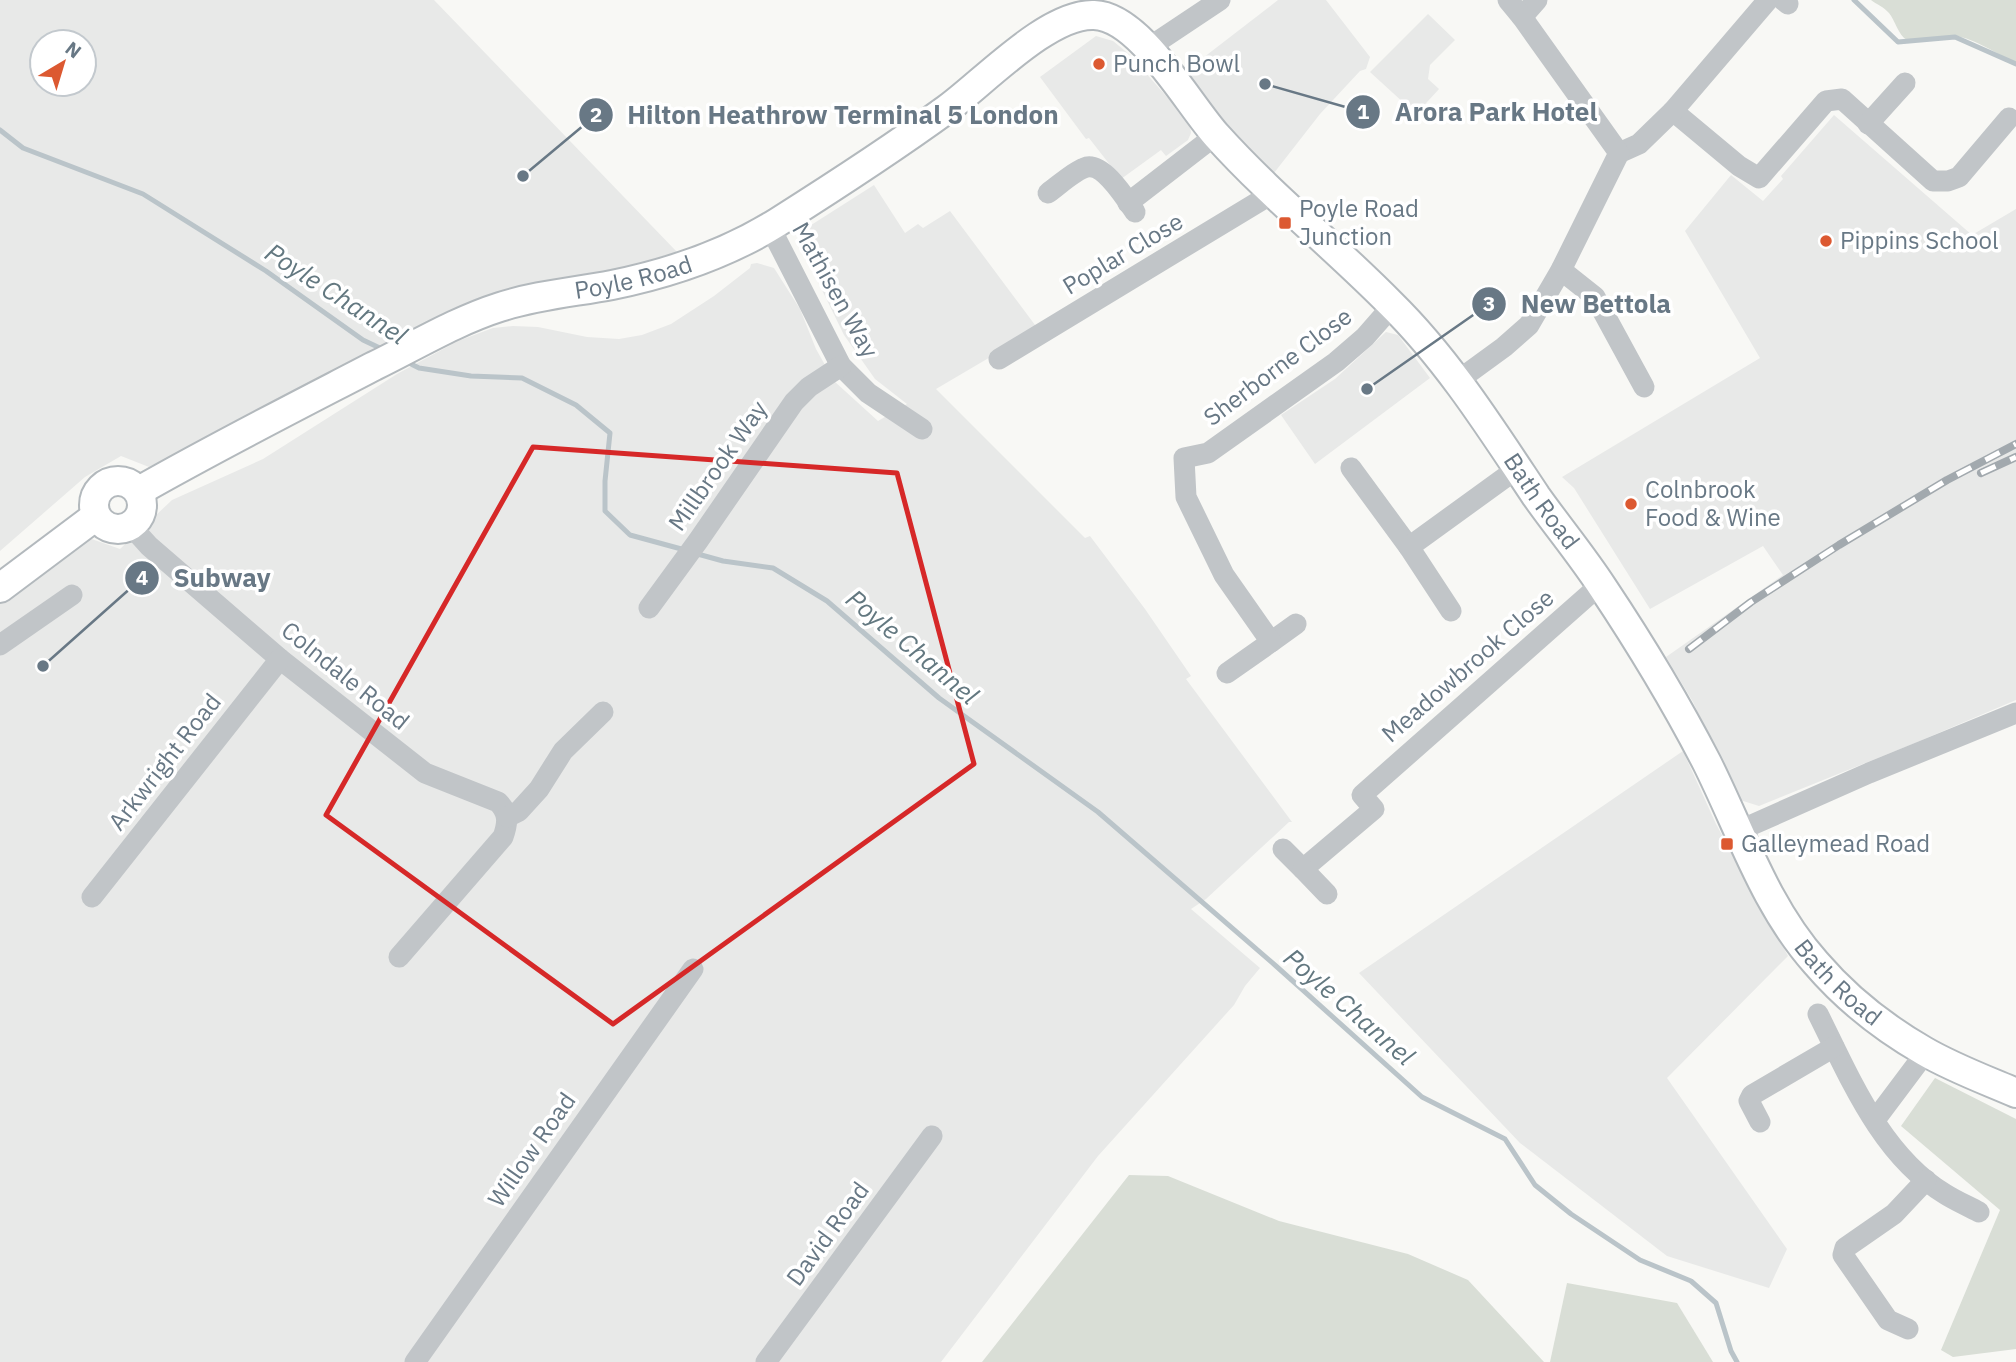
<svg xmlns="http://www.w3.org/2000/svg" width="2016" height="1362" font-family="'IBM Plex Sans',sans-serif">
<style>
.built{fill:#e8e9e8;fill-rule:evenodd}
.green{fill:#d9ded6}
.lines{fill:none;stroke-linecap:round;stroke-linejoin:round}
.stream{stroke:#bac4c9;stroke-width:5}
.secondary-casing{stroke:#b3b9bd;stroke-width:32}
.street{stroke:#c1c5c8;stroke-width:21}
.secondary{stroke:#fff;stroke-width:28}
.rail-casing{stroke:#a2a9ae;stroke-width:8}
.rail{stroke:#fff;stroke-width:5;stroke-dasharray:16;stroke-linecap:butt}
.marked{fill:none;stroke:#d62828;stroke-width:5;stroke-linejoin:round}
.poi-dot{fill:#dc5931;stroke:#fff;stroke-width:2.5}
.labels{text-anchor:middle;stroke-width:7;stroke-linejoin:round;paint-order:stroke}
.poi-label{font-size:24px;fill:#687885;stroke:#fff;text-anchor:start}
.street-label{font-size:24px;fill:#687885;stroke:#fff}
.water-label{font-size:26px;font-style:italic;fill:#637880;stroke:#fff}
.leader{fill:none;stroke:#687885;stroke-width:2.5}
.callout-dot{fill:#687885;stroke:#fff;stroke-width:2.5}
.mark-label{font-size:21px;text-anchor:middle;font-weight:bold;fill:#fff}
.callout-label{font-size:26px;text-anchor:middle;font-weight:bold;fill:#687885;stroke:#fff;stroke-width:7;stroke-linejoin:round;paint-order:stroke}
</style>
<rect width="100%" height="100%" fill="#f8f8f5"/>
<g class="built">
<path d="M0 0H434L677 252 408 333 149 467 121 456 85 477 0 551ZM42 42H84V84H42Z"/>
<polygon points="1278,0 1326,0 1370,57 1366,69 1360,71 1320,114 1274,173 1242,147 1186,71"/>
<polygon points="1428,14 1455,40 1430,65 1428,79 1439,89 1416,114 1370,72"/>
<polygon points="1096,36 1113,41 1130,55 1188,121 1190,125 1191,133 1188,140 1166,156 1161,150 1121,179 1089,138 1086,139 1040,77"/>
<polygon points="1834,115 1972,235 2016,209 2016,700 1915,743 1759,806 1740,800 1726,773 1693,702 1666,657 1783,575 1763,546 1650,609 1574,488 1562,477 1760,358 1685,231 1731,175 1763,201 1783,179 1781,176"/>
<polygon points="874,185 905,233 918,224 923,228 950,211 1038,329 936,389 1085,538 1090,536 1145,609 1191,676 1186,679 1292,822 1289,822 1206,899 1191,909 1260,968 1245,986 1234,1005 1098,1156 941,1362 0,1362 0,601 86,537 120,549 172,500 263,459 397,374 458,341 493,328 513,326 538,327 587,337 619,339 642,335 671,324 714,296 750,268 751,264 757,263 774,268 800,309 816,349 834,381 878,421 907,404 875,379 844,335 803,251 803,241 808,227"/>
<polygon points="1386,332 1398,335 1430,378 1315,464 1281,415 1335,379"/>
<polygon points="1683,751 1716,824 1788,956 1667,1078 1787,1249 1769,1288 1667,1256 1520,1143 1359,973"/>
</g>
<g class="green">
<path d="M1871 0H2016V63C1999 55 1973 38 1956 36 1941 34 1921 47 1907 40 1898 35 1895 20 1889 13 1884 7 1876 4 1871 0Z"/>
<polygon points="1935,1078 2016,1119 2016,1349 1953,1357 1941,1350 2000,1210 1901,1126"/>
<polygon points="1129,1175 1168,1176 1279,1221 1408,1254 1468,1280 1544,1362 982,1362"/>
<polygon points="1567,1283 1677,1303 1713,1362 1550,1362"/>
</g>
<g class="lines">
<g class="stream">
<polyline points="1854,0 1898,42 1955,37 2016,64"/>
<polyline points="0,130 23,148 143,194 266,271 363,340 384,350"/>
<polyline points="405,361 419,368 471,376 522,378 576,405 610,433 605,481 605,511 630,535 685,550"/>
<polyline points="694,553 723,561 773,568 827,601 939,698 1098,812 1276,966 1422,1097 1505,1139 1535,1185 1571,1214 1640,1260 1691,1281 1716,1303 1731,1351 1737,1362"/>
</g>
<g class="secondary-casing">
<g id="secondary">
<circle cx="118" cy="505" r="24"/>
<path id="s1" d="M139 491C216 447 295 407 374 366 415 346 456 321 500 307 537 295 575 292 612 285 671 273 727 254 778 222 835 186 892 149 947 109 983 83 1048 13 1094 15 1140 16 1188 104 1217 136 1271 196 1335 247 1391 304 1448 360 1492 430 1536 496 1558 527 1583 557 1603 588 1641 645 1676 703 1707 763 1741 831 1765 906 1816 963 1846 998 1884 1028 1924 1051 1953 1068 1986 1080 2016 1093"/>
<polyline points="0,588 96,516"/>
</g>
</g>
<g class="street">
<polyline points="1783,0 1788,4"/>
<polyline points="1522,17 1537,0"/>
<polyline points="1148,48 1220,0"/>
<polyline points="1673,111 1739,166 1759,178 1826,101 1842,99 1933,181 1948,181 1959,177 2009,118"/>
<polyline points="1868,124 1905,83"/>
<polyline points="1619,153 1639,144 1673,111 1768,0"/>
<path d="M1048 193C1058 186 1073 172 1084 168 1102 160 1126 199 1135 212"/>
<polyline points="1128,203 1216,135"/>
<polyline points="770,227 841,366 868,393 922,429"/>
<polyline points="1561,270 1595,297 1644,387"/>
<polyline points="999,359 1273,193"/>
<polyline points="1456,382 1504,347 1529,325 1561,270 1619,153 1522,17 1508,0"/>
<polyline points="1351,468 1409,547"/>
<path d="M131 526 149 546 280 659 425 773 498 802C509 813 508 823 503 837L399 957"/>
<polyline points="649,608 698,541 794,402 809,387 841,366"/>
<polyline points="1451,611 1409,547 1518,468"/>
<polyline points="1271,642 1296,624"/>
<polyline points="0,645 72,595"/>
<polyline points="1227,673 1271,642 1224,575 1186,497 1184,458 1208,453 1336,362 1365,337 1393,305"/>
<polyline points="507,817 519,811 539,789 563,751 603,712"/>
<polyline points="1738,831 1869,773 2016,713"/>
<polyline points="1283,849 1303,869 1374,809 1362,795 1601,584"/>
<polyline points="1303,869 1327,894"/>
<polyline points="92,897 280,659"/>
<path d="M1818 1014C1850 1078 1881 1155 1945 1194 1956 1201 1968 1206 1979 1212"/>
<polyline points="1875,1120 1926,1052"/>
<polyline points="1760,1122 1749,1101 1752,1095 1834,1047"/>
<polyline points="1908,1329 1888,1320 1843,1255 1845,1248 1894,1214 1926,1180"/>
<polyline points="415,1362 693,969"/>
<polyline points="766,1362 932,1136"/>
</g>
<use href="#secondary" class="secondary"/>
<g class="rail-casing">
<g id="rail">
<polyline points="1981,473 2016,457"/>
<polyline points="1689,649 1751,602 1839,545 1947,480 2016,444"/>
</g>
</g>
<use href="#rail" class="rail"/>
</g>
<path class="marked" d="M533 447 897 473 974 764 613 1024 326 815Z"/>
<g class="poi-dot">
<circle cx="1099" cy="64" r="7"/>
<rect x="1278" y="216" width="14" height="14" rx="3.5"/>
<circle cx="1826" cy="241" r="7"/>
<circle cx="1631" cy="504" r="7"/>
<rect x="1720" y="837" width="14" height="14" rx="3.5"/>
</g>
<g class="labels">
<g class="poi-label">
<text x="1113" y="72">Punch Bowl</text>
<text x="1299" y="217">Poyle Road<tspan x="1299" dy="28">Junction</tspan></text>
<text x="1840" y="249">Pippins School</text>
<text x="1645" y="498">Colnbrook<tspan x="1645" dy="28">Food &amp; Wine</tspan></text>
<text x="1741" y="852">Galleymead Road</text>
</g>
<g class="street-label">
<text transform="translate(1123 254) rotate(-31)" y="8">Poplar Close</text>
<text dy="8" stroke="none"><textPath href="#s1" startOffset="542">Poyle Road</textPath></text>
<text transform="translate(835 290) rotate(61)" y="8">Mathisen Way</text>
<text transform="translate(1278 367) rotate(-37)" y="8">Sherborne Close</text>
<text transform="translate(718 466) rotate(-55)" y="8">Millbrook Way</text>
<text dy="8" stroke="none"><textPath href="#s1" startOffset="1746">Bath Road</textPath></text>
<text transform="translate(1468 666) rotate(-41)" y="8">Meadowbrook Close</text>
<text transform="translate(345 676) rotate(39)" y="8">Colndale Road</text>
<text transform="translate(165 762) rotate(-52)" y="8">Arkwright Road</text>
<text dy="8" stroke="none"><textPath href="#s1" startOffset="2314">Bath Road</textPath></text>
<text transform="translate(532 1150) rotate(-55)" y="8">Willow Road</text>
<text transform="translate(828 1234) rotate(-54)" y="8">David Road</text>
</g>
<g class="water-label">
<text transform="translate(336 294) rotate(33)" y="9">Poyle Channel</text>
<text transform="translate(912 647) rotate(40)" y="9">Poyle Channel</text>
<text transform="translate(1349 1007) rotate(41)" y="9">Poyle Channel</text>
</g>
</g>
<path class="leader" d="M1265 84L1363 112M523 176L596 115M1367 389L1489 304M43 666L142 578"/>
<g class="callout-dot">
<circle cx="1265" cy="84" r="7"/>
<circle cx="523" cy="176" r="7"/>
<circle cx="1367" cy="389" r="7"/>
<circle cx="43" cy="666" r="7"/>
<circle cx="1363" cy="112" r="18"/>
<circle cx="596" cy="115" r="18"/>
<circle cx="1489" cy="304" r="18"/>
<circle cx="142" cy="578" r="18"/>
</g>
<g class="mark-label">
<text x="1363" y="119">1</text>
<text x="596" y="122">2</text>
<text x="1489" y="311">3</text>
<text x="142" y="585">4</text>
</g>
<g class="callout-label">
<text x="1496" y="121">Arora Park Hotel</text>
<text x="843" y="124">Hilton Heathrow Terminal 5 London</text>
<text x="1596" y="313">New Bettola</text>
<text x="222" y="587">Subway</text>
</g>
<g transform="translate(63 63) rotate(38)"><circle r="33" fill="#ffffff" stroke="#c3c9ce" stroke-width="2"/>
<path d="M0-5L12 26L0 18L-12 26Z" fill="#dc5931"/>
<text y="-10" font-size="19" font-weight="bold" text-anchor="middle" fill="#687885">N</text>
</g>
</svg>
